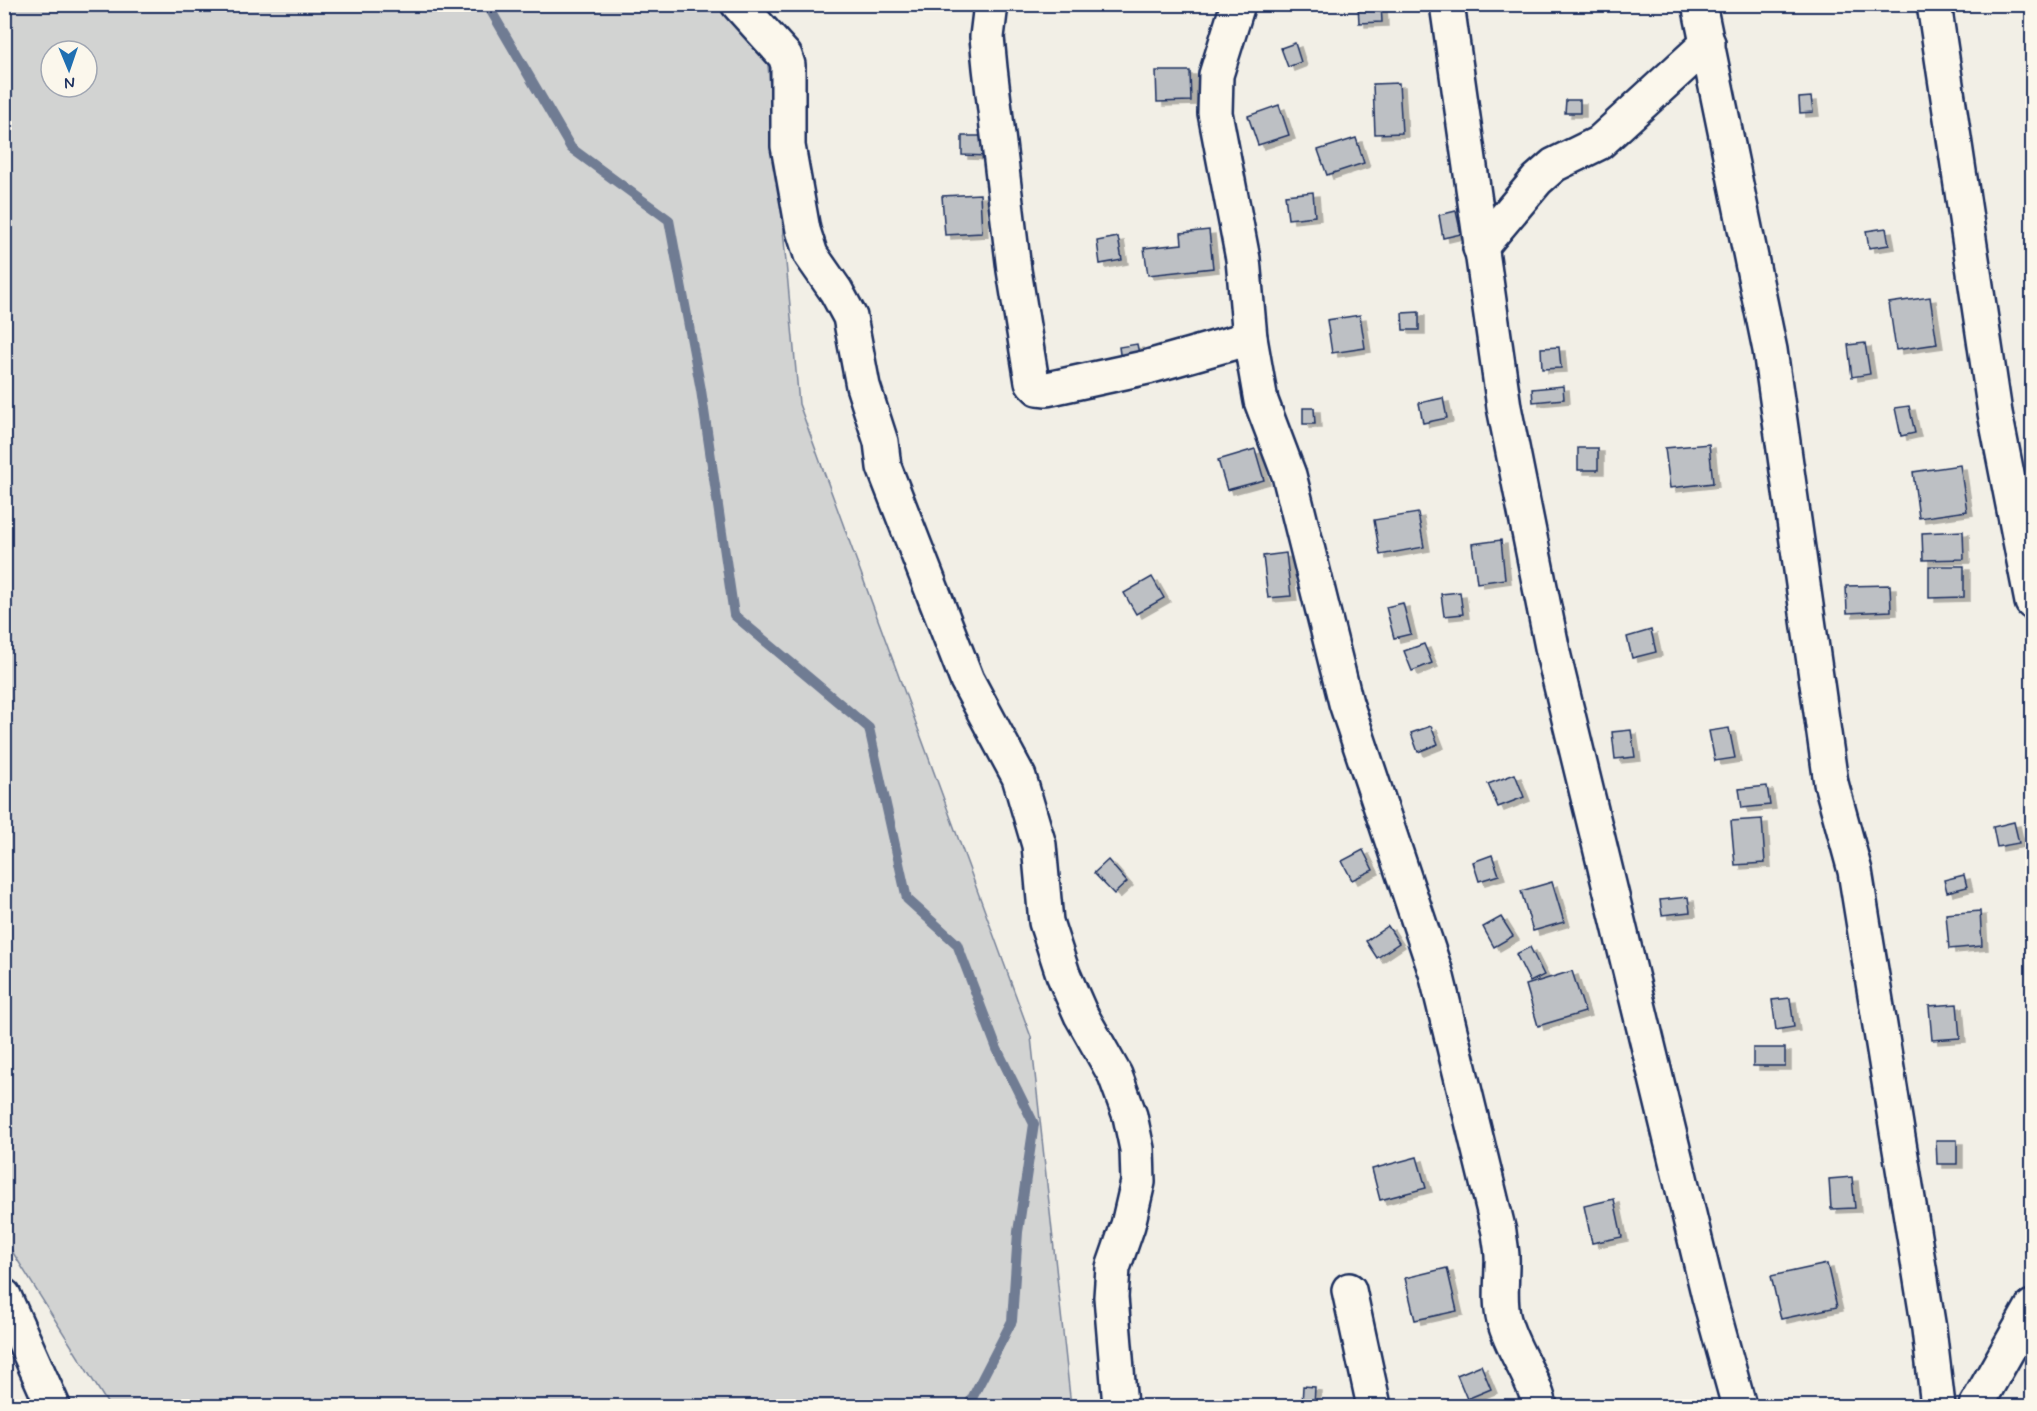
<svg xmlns="http://www.w3.org/2000/svg" width="2037" height="1411" font-family="Mynerve,sans-serif">
<style>
.green{fill:#d2d3d2;stroke:#768198;stroke-width:1.5;fill-rule:evenodd}
.lines{fill:none;stroke-linecap:round;stroke-linejoin:round}
.stream{stroke:#707b93;stroke-width:10}
.building{fill:#bdc0c4;stroke:#1b2f5e;stroke-width:1.5;filter:url(#shadow)}
.street-casing{stroke:#1b2f5e;stroke-width:38}
.street{stroke:#fbf7ec;stroke-width:33}
</style>
<defs>
<filter id="shadow"><feDropShadow dx="6" dy="4" stdDeviation="0" flood-color="#0004"/></filter>
</defs>
<rect width="100%" height="100%" fill="#f2efe6"/>
<filter id="ink" filterUnits="userSpaceOnUse"><feTurbulence type="fractalNoise" baseFrequency=".0167" numOctaves="2"/><feDisplacementMap in="SourceGraphic" scale="12" xChannelSelector="R" yChannelSelector="G"/><feConvolveMatrix kernelMatrix="1 2 1 2 8 2 1 2 1" color-interpolation-filters="sRGB"/></filter>
<g filter="url(#ink)">
<path class="green" d="M4 5H772L763 11 799 404 1031 1037 1071 1406H109L5 1240ZM51 51H87V87H51Z"/>
<g class="lines">
<polyline class="stream" points="487,4 571,148 669,220 701,390 734,615 869,728 907,899 957,944 997,1049 1034,1124 1018,1232 1012,1321 968,1406"/>
</g>
<g class="building">
<polygon points="1358,4 1381,4 1382,22 1359,23"/>
<polygon points="1295,43 1301,62 1288,67 1281,48"/>
<polygon points="1156,71 1190,71 1191,101 1157,102"/>
<polygon points="1399,83 1402,133 1375,134 1373,84"/>
<polygon points="1811,97 1813,112 1800,113 1799,98"/>
<polygon points="1566,100 1580,100 1580,113 1565,113"/>
<polygon points="1279,105 1289,135 1258,145 1248,116"/>
<polygon points="962,136 989,136 989,156 962,155"/>
<polygon points="1356,138 1364,163 1327,175 1318,150"/>
<polygon points="1313,192 1315,216 1288,219 1285,195"/>
<polygon points="980,194 982,233 945,235 942,196"/>
<polygon points="1456,211 1461,234 1443,238 1439,215"/>
<polygon points="1886,228 1889,245 1869,248 1866,231"/>
<polygon points="1209,230 1213,268 1148,275 1144,248 1182,244 1181,233"/>
<polygon points="1118,237 1122,260 1100,264 1097,241"/>
<polygon points="1930,297 1937,344 1896,350 1889,303"/>
<polygon points="1419,312 1419,330 1403,330 1402,313"/>
<polygon points="1360,315 1365,348 1332,353 1327,320"/>
<polygon points="1865,343 1870,374 1852,377 1848,345"/>
<polygon points="1137,344 1141,363 1122,367 1119,347"/>
<polygon points="1559,347 1561,368 1542,369 1541,348"/>
<polygon points="1563,386 1564,399 1533,402 1532,389"/>
<polygon points="1443,398 1447,418 1423,423 1419,403"/>
<polygon points="1909,406 1915,433 1901,436 1895,408"/>
<polygon points="1303,408 1314,408 1315,424 1303,424"/>
<polygon points="1709,444 1713,483 1670,488 1665,448"/>
<rect x="1578" y="448" width="20" height="22"/>
<polygon points="1255,449 1264,480 1227,490 1218,460"/>
<polygon points="1960,465 1967,511 1919,518 1913,472"/>
<polygon points="1418,513 1424,547 1380,555 1374,520"/>
<polygon points="1963,531 1964,559 1923,560 1922,533"/>
<polygon points="1501,540 1505,579 1477,583 1472,544"/>
<polygon points="1286,553 1291,596 1268,598 1263,556"/>
<polygon points="1929,566 1964,566 1964,597 1929,598"/>
<polygon points="1152,577 1164,598 1136,614 1124,593"/>
<polygon points="1890,585 1891,611 1847,613 1846,586"/>
<polygon points="1460,592 1463,614 1444,616 1441,594"/>
<polygon points="1403,603 1411,634 1394,638 1386,607"/>
<polygon points="1651,630 1656,652 1632,658 1627,637"/>
<polygon points="1424,644 1432,663 1412,671 1404,651"/>
<polygon points="1431,726 1438,744 1418,752 1411,733"/>
<polygon points="1729,728 1735,758 1715,761 1709,731"/>
<polygon points="1631,730 1635,757 1615,759 1612,732"/>
<polygon points="1515,774 1524,797 1498,807 1488,784"/>
<polygon points="1767,786 1770,805 1742,808 1739,789"/>
<polygon points="1762,819 1765,863 1735,865 1731,821"/>
<polygon points="2014,822 2019,843 1997,847 1993,827"/>
<polygon points="1363,850 1373,870 1352,880 1342,861"/>
<polygon points="1492,855 1499,875 1479,881 1473,862"/>
<polygon points="1108,860 1127,882 1114,894 1094,873"/>
<polygon points="1964,875 1967,887 1947,892 1944,880"/>
<polygon points="1552,882 1564,922 1533,931 1521,891"/>
<polygon points="1688,897 1690,912 1662,915 1660,900"/>
<polygon points="1980,911 1982,946 1949,949 1946,914"/>
<polygon points="1501,917 1513,936 1494,947 1483,927"/>
<polygon points="1388,926 1399,943 1377,958 1366,941"/>
<polygon points="1530,947 1544,975 1530,982 1516,954"/>
<polygon points="1572,971 1585,1012 1538,1026 1526,985"/>
<polygon points="1790,998 1794,1027 1776,1030 1772,1000"/>
<polygon points="1957,1004 1960,1038 1932,1040 1929,1006"/>
<rect x="1753" y="1048" width="32" height="18"/>
<polygon points="1936,1140 1957,1140 1957,1164 1937,1164"/>
<polygon points="1417,1157 1426,1188 1380,1200 1372,1169"/>
<polygon points="1852,1177 1855,1208 1831,1209 1829,1179"/>
<polygon points="1614,1199 1622,1237 1592,1243 1584,1206"/>
<polygon points="1827,1264 1837,1307 1781,1319 1771,1276"/>
<polygon points="1447,1268 1457,1311 1415,1320 1405,1278"/>
<polygon points="1481,1365 1491,1389 1467,1399 1457,1375"/>
<polygon points="1303,1386 1315,1387 1314,1406 1302,1405"/>
</g>
<g class="lines">
<g class="street-casing">
<g id="street">
<polyline points="738,4 785,56 788,65 788,146 803,230 811,255 836,291 850,317 863,386 881,442 884,467 967,680 1019,777 1039,845 1046,922 1063,974 1081,1015 1115,1075 1130,1116 1137,1149 1138,1182 1128,1225 1113,1268 1111,1297 1120,1406"/>
<polyline points="991,4 987,37 990,68 1014,270 1032,382 1038,388 1047,389 1148,367 1250,338"/>
<path d="M1238 4 1216 75 1215 113 1243 259 1250 338 1261 401 1289 475 1346 703 1436 973 1499 1232C1500 1242 1503 1254 1502 1264 1502 1283 1499 1302 1504 1320 1512 1351 1533 1375 1540 1406"/>
<polyline points="1447,4 1504,407 1554,657 1709,1297 1739,1406"/>
<polyline points="1699,4 1770,350 1831,783 1855,871 1929,1329 1938,1406"/>
<polyline points="1934,4 1995,413 2032,602"/>
<polyline points="1480,248 1537,180 1554,165 1599,143 1708,43"/>
<polyline points="1349,1290 1374,1406"/>
<polyline points="4,1296 53,1406"/>
<polyline points="1976,1406 2032,1307"/>
</g>
</g>
<use href="#street" class="street"/>
</g>
</g>
<rect width="2037" height="1411" fill="none" stroke="#fbf7ec" stroke-width="24"/>
<rect x="12" y="12" width="2013" height="1387" fill="none" stroke="#1b2f5e" stroke-width="2" filter="url(#ink)"/>
<g transform="translate(69 69) rotate(178)"><circle r="28" fill="#fbf7ec" stroke="#a1a7b3" stroke-width="1.5"/>
<path d="M0-4.5L10 22L0 15L-10 22Z" fill="#1f6fb2"/>
<text y="-9" font-size="16" font-weight="bold" text-anchor="middle" fill="#1b2f5e">N</text>
</g>
</svg>
